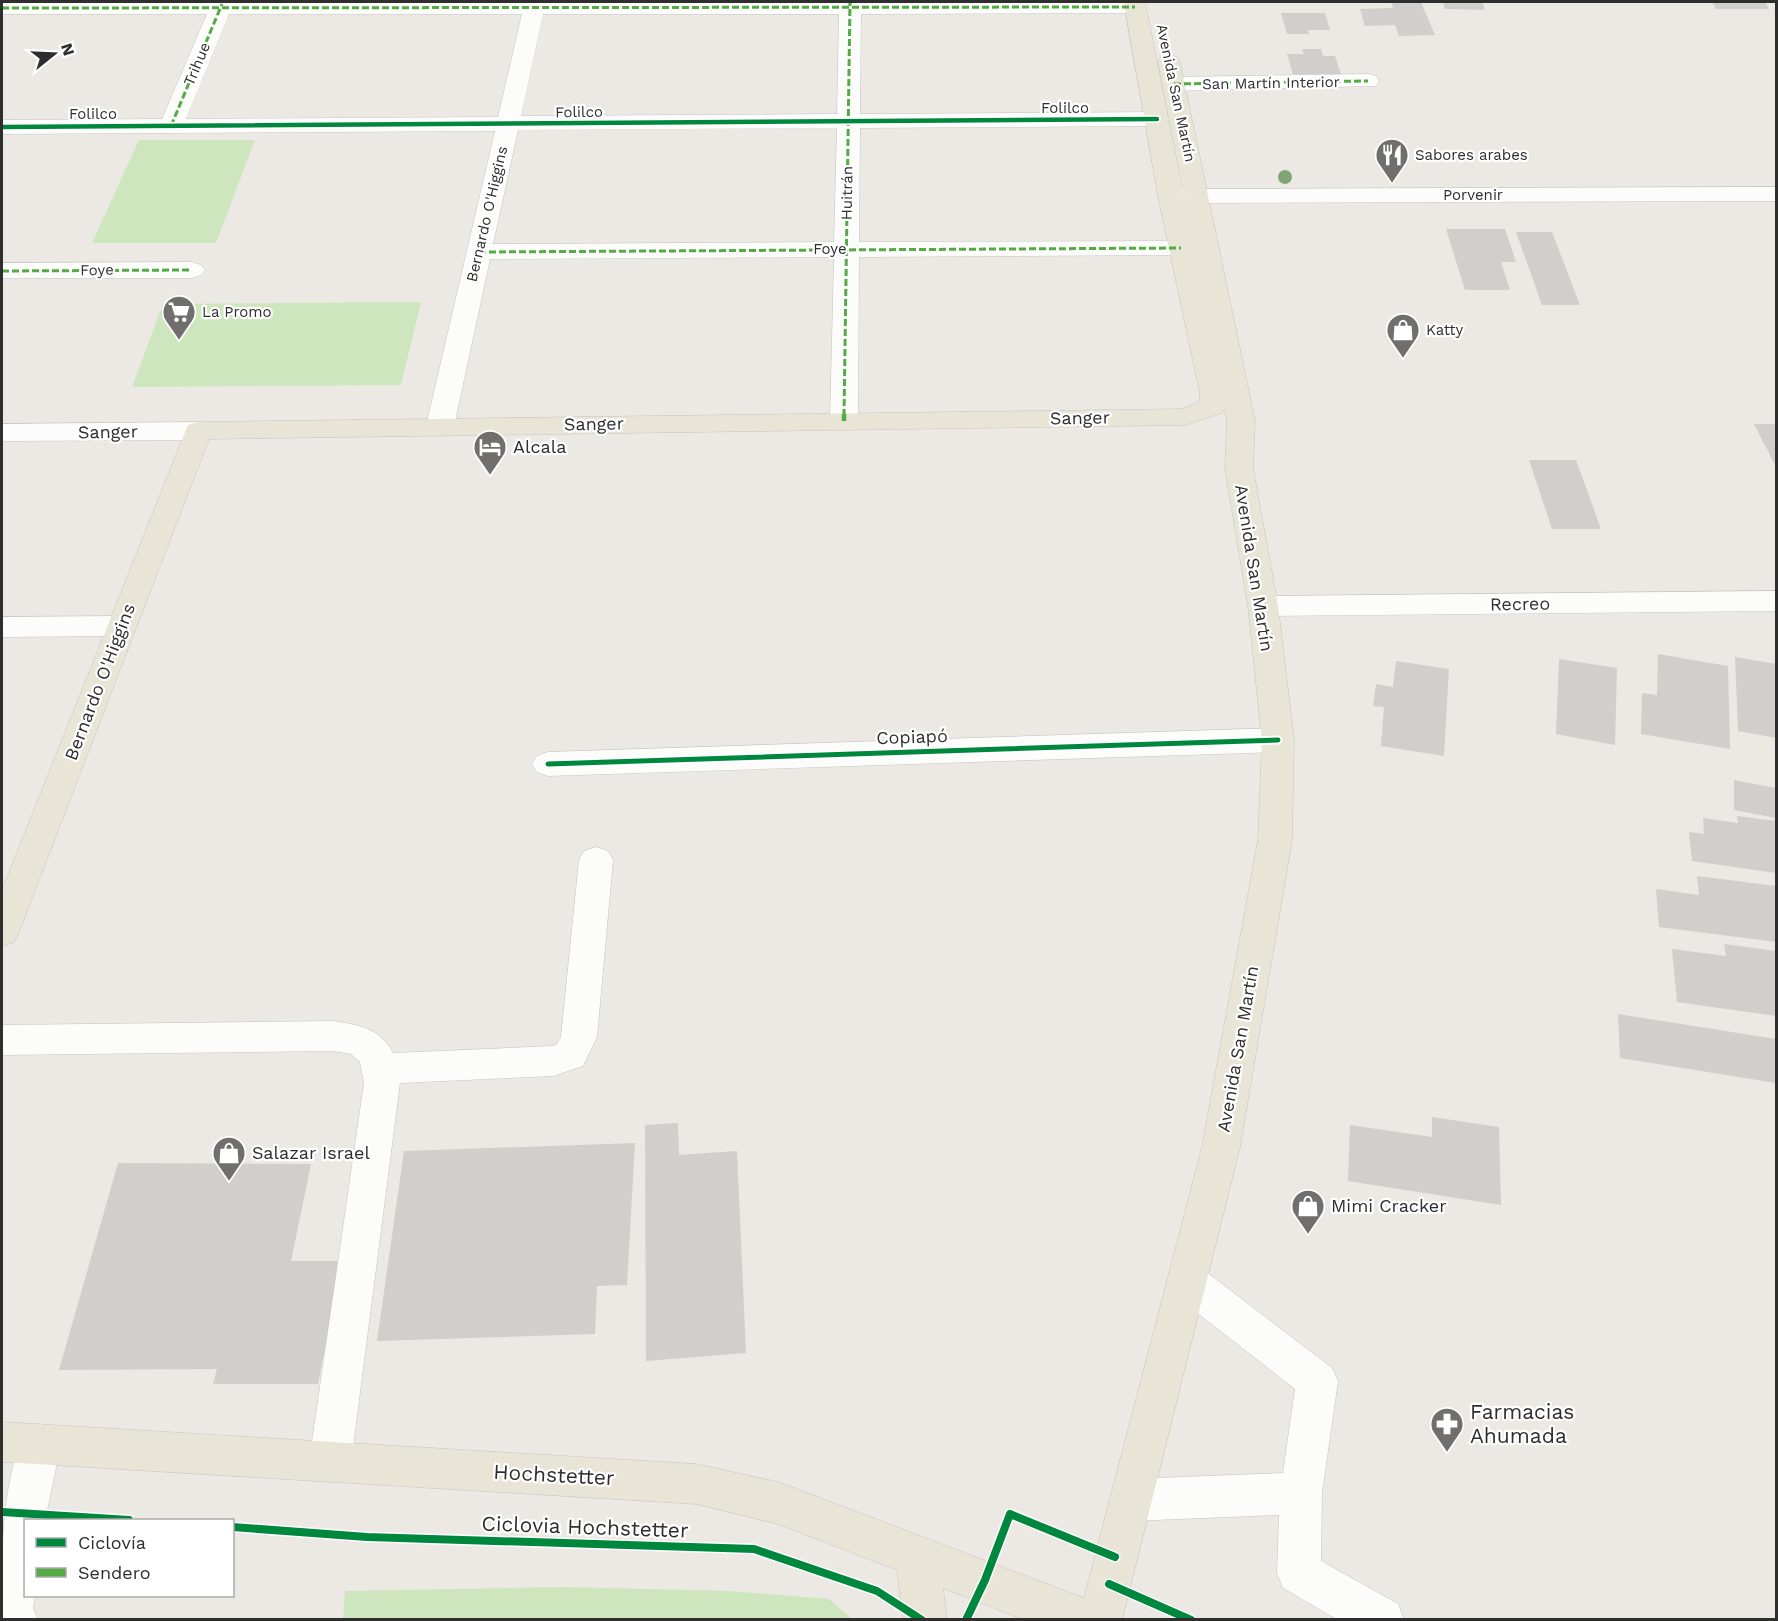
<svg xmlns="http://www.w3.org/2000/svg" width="1778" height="1621" font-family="'Work Sans',sans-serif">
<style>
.green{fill:#cee6be}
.building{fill:#d1cecb}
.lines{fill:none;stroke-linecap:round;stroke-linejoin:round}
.minor-casing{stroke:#c5c4c5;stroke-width:1}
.major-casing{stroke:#c6c5c4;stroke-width:1}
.minor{fill:#fcfcfb;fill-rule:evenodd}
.major{fill:#e8e4d6;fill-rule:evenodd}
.quiet-far1{stroke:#54ab44;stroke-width:3;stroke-dasharray:7 3;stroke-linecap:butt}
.quiet{stroke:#54ab44;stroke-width:4.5;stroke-dasharray:8 4.5;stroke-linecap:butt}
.cycleway-far2-casing{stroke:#fff;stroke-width:8}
.cycleway-far1-casing{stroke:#fff;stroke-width:9}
.cycleway-casing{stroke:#fff;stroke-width:11}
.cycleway-far2{stroke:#00873e;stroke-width:4.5}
.cycleway-far1{stroke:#00873e;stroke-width:5}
.cycleway{stroke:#00873e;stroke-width:8}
.tree{fill:#82a575}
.labels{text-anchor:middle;stroke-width:4.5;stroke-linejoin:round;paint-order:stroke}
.far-street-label{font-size:15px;fill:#2e2e2e;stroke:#fff}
.far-poi-label{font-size:15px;fill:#2e2e2e;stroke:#fff;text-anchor:start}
.street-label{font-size:18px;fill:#2e2e2e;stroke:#fff}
.poi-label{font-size:18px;fill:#2e2e2e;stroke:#fff;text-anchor:start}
.near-poi-label{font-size:21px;fill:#2e2e2e;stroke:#fff;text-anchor:start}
.near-street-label{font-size:21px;fill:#2e2e2e;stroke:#fff}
</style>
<rect width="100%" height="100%" fill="#ece8e4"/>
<g class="green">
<polygon points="139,140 255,140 216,243 92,243"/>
<polygon points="421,302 401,385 132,387 163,304"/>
<polygon points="562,1587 730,1591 829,1599 852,1619 343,1619 345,1591"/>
</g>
<g class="building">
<polygon points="1391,2 1421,2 1435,35 1399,36 1395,25 1365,26 1360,9 1393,8"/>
<polygon points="1443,2 1482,2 1485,10 1445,9"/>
<polygon points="1712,2 1765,2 1769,9 1716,9"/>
<polygon points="1281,13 1325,13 1330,30 1308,30 1309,34 1287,34"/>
<polygon points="1302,49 1321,49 1323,56 1335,56 1341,74 1293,74 1287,54 1304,54"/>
<polygon points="1446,229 1505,229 1516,262 1501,262 1510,290 1465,290"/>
<polygon points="1516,232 1552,232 1580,305 1542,305"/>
<polygon points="1754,424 1776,424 1776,467"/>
<polygon points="1529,460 1576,460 1601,529 1552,529"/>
<polygon points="1658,654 1728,666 1730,749 1641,734 1642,693 1657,695"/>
<polygon points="1735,657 1776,664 1776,738 1738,731"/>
<polygon points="1559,659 1617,668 1615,745 1556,734"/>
<polygon points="1396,661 1449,669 1444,756 1381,746 1384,707 1373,706 1376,684 1393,687"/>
<polygon points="1734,780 1776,788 1776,818 1734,810"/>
<polygon points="1737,816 1776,821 1776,873 1692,861 1689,832 1704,834 1703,818 1738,823"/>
<polygon points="1697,876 1776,886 1776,942 1659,927 1656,889 1699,895"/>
<polygon points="1724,944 1776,951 1776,1016 1677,1002 1672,949 1726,956"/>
<polygon points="1618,1014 1776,1039 1776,1083 1620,1058"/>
<polygon points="1432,1117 1499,1127 1501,1205 1348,1181 1350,1125 1432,1137"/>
<polygon points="678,1123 679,1155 737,1151 746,1353 646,1361 645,1125"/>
<polygon points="635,1143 627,1285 597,1286 595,1334 377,1341 404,1151"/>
<polygon points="118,1163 311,1164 291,1261 342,1261 318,1384 213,1384 217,1369 59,1370"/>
</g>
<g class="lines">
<g class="minor-casing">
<g id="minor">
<path d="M2 2H1139L1146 7 1143 12 1135 13 861 14 860 114 1157 112 1165 114 1169 119 1165 124 1157 126 860 128 859 242 1181 241 1190 243 1193 248 1190 253 1181 255 859 257 858 421 854 427 844 429 834 427 830 421 834 257 490 259 454 426 450 432 440 435 430 432 426 426 495 131 2 134V120L162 119 207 14H2ZM229 14H522L498 117 186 119ZM543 14H839L837 114 521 116ZM837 128 834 242 493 244 518 130Z"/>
<polygon points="1368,74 1376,76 1379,81 1376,86 1174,91 1166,89 1163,84 1166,79 1174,77"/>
<polygon points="1776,187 1776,201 1170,203 1161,201 1158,196 1161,191 1170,189"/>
<polygon points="192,262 201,265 205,270 201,275 192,278 2,278 2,263"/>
<polygon points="198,422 208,425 212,431 208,437 198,440 2,441 2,424"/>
<polygon points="1776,591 1776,611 1263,616 1252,613 1248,606 1252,599 1263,596"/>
<polygon points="121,616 132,619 136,626 132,633 121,636 2,637 2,617"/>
<polygon points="1278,728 1289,732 1294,740 1289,748 1278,752 548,776 537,772 532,764 537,756 548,752"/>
<path d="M596 847 608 851 613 860 597 1037 583 1066 553 1076 400 1083 351 1462 345 1476 330 1482 315 1476 309 1462 364 1083 360 1062 351 1054 333 1051 2 1055V1025L333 1021C359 1025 380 1028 393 1053L553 1046 557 1044 561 1037 579 860 584 851Z"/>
<polygon points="1187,1263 1201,1268 1332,1368 1338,1381 1322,1493 1321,1561 1398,1604 1404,1620 1338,1620 1283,1588 1277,1573 1279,1515 1130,1521 1115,1515 1109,1500 1115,1485 1130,1479 1283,1473 1295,1389 1173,1294 1167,1281 1173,1268"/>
<path d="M40 1424 55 1430 61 1444 45 1520H26V1596H35L33 1608 38 1620H2C2 1556 0 1490 25 1430Z"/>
</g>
</g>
<g class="major-casing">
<polygon id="major" points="1124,2 1145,2 1193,242 1158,62 1161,57 1169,55 1177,57 1180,62 1255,421 1253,468 1278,606 1294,740 1292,840 1240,1147 1122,1620 1025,1620 943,1588 947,1620 903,1620 897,1570 778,1524 696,1504 2,1462 2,1422 696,1464 778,1482 1084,1598 1202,1147 1258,840 1262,740 1248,606 1225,468 1227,421 1225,408 1222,413 1186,425 209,439 19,932 14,942 2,946 2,890 188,425 198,422 1183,409 1199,402 1200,394 1158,196"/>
</g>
<use href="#minor" class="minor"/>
<use href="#major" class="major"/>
<g class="quiet-far1">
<polyline points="2,8 1135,7"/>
<polyline points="1174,84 1368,81"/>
<polyline points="171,126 222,4"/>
<polyline points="479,252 1181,248"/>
<polyline points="2,271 192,270"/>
<polyline points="844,416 850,2"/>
</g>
<polyline class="quiet" points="844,421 844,414"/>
<g class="cycleway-far2-casing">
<polyline id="cycleway-far2" points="2,127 1157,119"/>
</g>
<g class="cycleway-far1-casing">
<polyline id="cycleway-far1" points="548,764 1278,740"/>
</g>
<g class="cycleway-casing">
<g id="cycleway">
<polyline points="2,1512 129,1520"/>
<polyline points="232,1527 367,1537 754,1549 877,1591 922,1620"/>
<polyline points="1109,1584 1191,1620"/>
<polyline points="966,1620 985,1580 1010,1514 1115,1557"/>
</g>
</g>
<use href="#cycleway-far2" class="cycleway-far2"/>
<use href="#cycleway-far1" class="cycleway-far1"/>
<use href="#cycleway" class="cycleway"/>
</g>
<circle class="tree" cx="1285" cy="177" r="7"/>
<defs>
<g id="restaurant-pin" transform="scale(1.725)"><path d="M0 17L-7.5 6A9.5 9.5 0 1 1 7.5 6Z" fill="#706f6e" stroke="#fff"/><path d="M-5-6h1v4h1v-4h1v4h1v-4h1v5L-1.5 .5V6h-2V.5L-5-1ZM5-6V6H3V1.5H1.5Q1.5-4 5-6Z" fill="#fff"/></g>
<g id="supermarket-pin" transform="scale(1.725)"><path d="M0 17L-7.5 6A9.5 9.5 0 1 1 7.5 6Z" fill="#706f6e" stroke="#fff"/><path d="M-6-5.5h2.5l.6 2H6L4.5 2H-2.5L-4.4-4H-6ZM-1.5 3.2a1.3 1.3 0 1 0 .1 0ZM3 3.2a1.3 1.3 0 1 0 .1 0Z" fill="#fff"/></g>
<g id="shop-pin" transform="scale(1.725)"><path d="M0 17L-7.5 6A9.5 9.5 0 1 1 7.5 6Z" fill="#706f6e" stroke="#fff"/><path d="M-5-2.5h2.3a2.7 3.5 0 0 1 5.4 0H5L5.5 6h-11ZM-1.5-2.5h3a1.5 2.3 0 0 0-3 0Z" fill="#fff"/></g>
<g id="hotel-pin" transform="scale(1.725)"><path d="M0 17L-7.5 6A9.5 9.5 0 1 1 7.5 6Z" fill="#706f6e" stroke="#fff"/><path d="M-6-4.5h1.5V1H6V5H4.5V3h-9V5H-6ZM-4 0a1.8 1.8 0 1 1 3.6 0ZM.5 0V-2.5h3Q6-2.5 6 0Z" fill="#fff"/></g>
<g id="pharmacy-pin" transform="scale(1.725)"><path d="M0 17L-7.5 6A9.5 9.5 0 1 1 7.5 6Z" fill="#706f6e" stroke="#fff"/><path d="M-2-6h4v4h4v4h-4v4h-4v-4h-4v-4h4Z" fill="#fff"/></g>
</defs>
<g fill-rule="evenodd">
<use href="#restaurant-pin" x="1392" y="155"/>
<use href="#supermarket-pin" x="179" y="312"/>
<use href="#shop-pin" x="1403" y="330"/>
<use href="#hotel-pin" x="490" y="447"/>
<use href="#shop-pin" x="229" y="1153"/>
<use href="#shop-pin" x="1308" y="1206"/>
<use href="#pharmacy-pin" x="1447" y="1424"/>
</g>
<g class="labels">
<g class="far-street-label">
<text transform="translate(197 64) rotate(-67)" y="5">Trihue</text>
<text transform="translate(1271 83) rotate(-1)" y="5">San Martín Interior</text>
<text transform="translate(1176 93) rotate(78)" y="5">Avenida San Martín</text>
<text x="1065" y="113">Folilco</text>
<text transform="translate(579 112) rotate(-1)" y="5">Folilco</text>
<text x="93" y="119">Folilco</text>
<text transform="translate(847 193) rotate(-89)" y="5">Huitrán</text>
<text x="1473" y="200">Porvenir</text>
<text transform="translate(487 214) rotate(-77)" y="5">Bernardo O'Higgins</text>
<text x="830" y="254">Foye</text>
<text transform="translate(97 270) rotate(-1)" y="5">Foye</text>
</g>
<g class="far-poi-label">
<text x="1415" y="160">Sabores arabes</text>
<text x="202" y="317">La Promo</text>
<text x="1426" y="335">Katty</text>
</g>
<g class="street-label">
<text transform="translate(1080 418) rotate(-1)" y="6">Sanger</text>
<text transform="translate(594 424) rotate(-1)" y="6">Sanger</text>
<text transform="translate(108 432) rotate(-1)" y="6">Sanger</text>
<text transform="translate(1254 568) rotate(81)" y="6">Avenida San Martín</text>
<text transform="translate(1520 604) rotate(-1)" y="6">Recreo</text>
<text transform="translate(100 682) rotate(-69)" y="6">Bernardo O'Higgins</text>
<text transform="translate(912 737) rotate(-2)" y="6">Copiapó</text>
<text transform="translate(1238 1049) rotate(-80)" y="6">Avenida San Martín</text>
</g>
<g class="poi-label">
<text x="513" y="453">Alcala</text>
<text x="252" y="1159">Salazar Israel</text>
<text x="1331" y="1212">Mimi Cracker</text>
</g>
<g class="near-poi-label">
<text x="1470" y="1419">Farmacias<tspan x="1470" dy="24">Ahumada</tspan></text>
</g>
<g class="near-street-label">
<text transform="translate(554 1475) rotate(3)" y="7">Hochstetter</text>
<text transform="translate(585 1527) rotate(2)" y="7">Ciclovia Hochstetter</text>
</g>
</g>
<rect width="1778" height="1621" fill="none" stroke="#2e2e2e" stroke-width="6"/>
<rect x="24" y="1519" width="210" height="78" fill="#ffffff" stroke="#ababab" stroke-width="1.5"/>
<rect x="36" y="1538" width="30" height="9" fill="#00873e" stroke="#ababab" stroke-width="1.5"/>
<text x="78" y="1549" font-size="18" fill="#2e2e2e">Ciclovía</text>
<rect x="36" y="1568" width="30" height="9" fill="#54ab44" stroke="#ababab" stroke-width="1.5"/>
<text x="78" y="1579" font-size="18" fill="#2e2e2e">Sendero</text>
<g transform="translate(54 54) rotate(72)" stroke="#ffffff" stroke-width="4.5" paint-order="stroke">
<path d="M0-4.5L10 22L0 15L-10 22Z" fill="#2e2e2e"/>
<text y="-9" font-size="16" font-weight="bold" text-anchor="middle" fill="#2e2e2e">N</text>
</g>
</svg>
